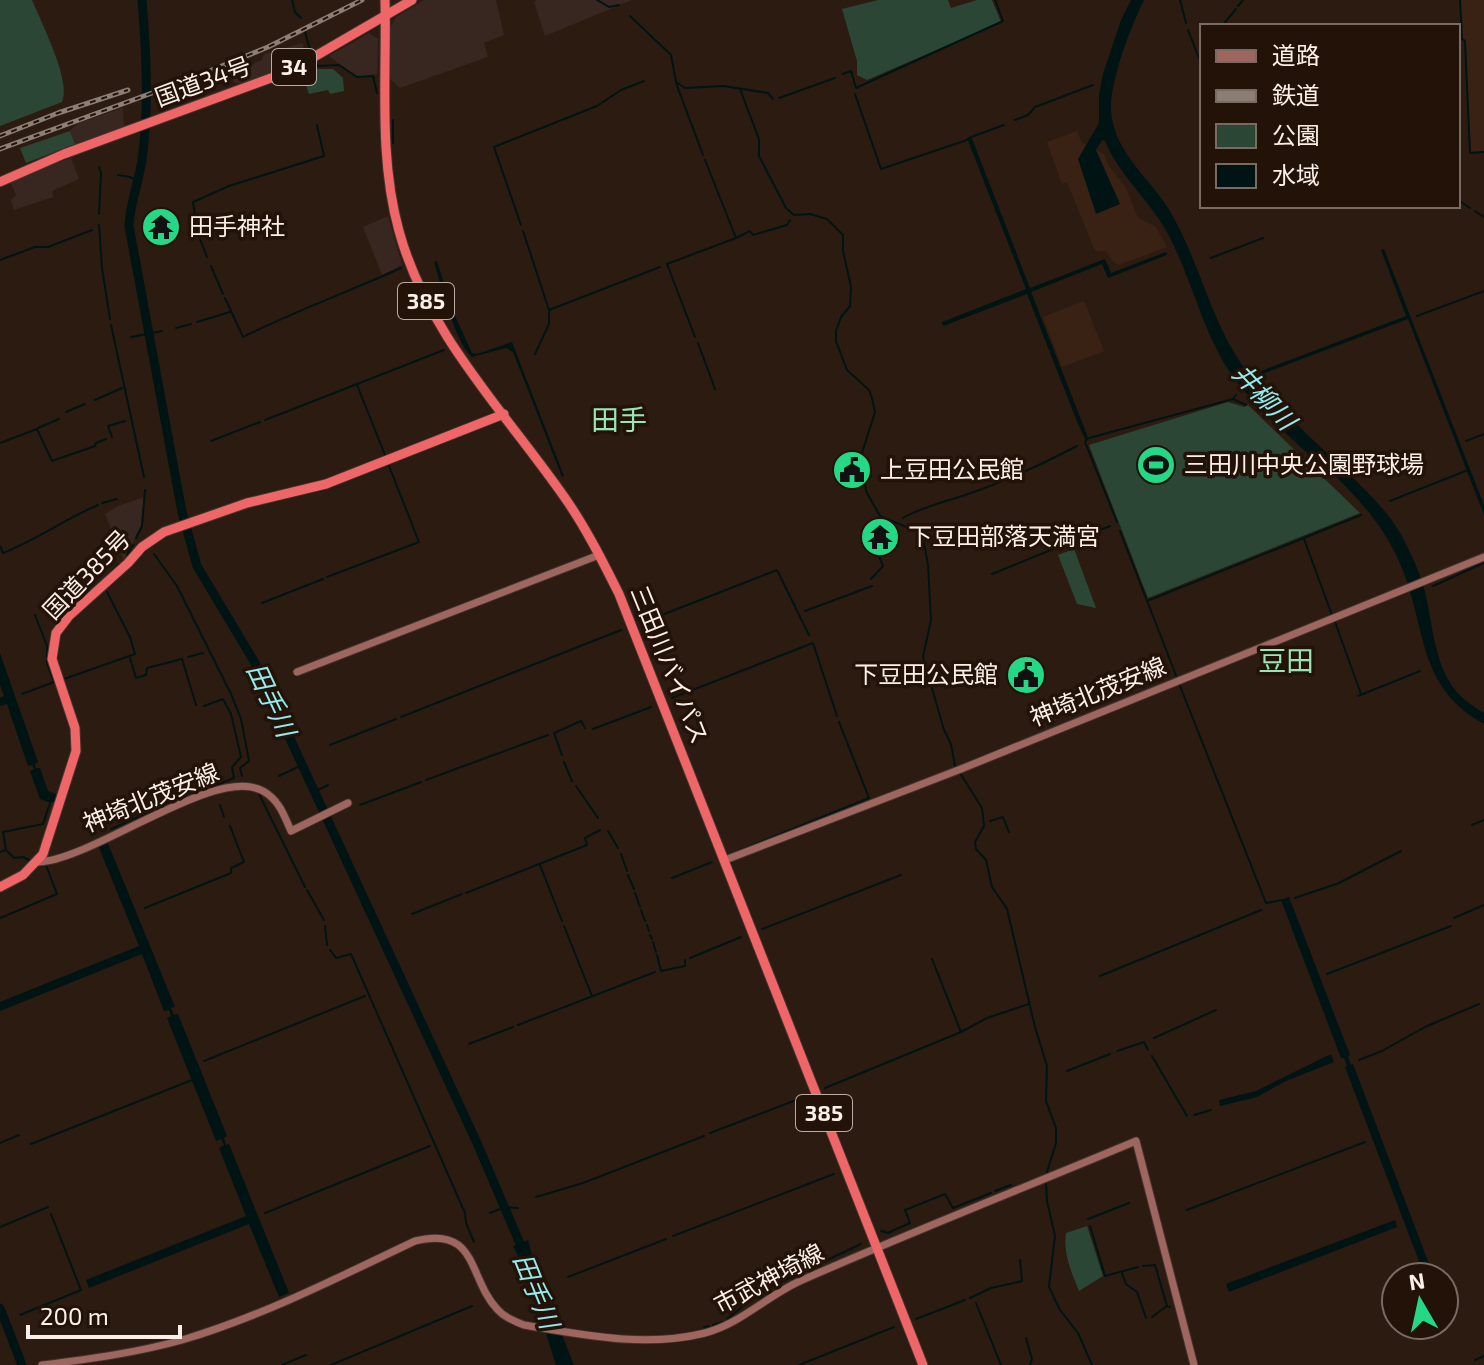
<svg xmlns="http://www.w3.org/2000/svg" width="1484" height="1365" font-family="'Exo 2','Noto Sans JP',sans-serif">
<style>
.commercial{fill:#382620}
.built{fill:#392214}
.green{fill:#2c4636}
.water{fill:#001414}
.lines{fill:none;stroke-linecap:round;stroke-linejoin:round}
.stream{stroke:#001414;stroke-width:2}
.river{stroke:#001414;stroke-width:9}
.secondary-casing{stroke:#42342f;stroke-width:9}
.highway-casing{stroke:#42342f;stroke-width:11}
.secondary{stroke:#9e665e;stroke-width:7}
.highway{stroke:#ee6667;stroke-width:9}
.rail-casing{stroke:#8c7e75;stroke-width:5}
.rail{stroke:#221208;stroke-width:2;stroke-dasharray:6;stroke-linecap:butt}
.labels{text-anchor:middle;stroke-width:7;stroke-linejoin:round;paint-order:stroke}
.shield{fill:#221208;stroke:#baada5;stroke-width:2}
.shield-label{font-size:22px;font-weight:bold;fill:#fbefe8}
.street-label{font-size:24px;fill:#fbefe8;stroke:#221208}
.poi-label{font-size:24px;fill:#fbefe8;stroke:#221208;text-anchor:start}
.water-label{font-size:26px;font-style:italic;fill:#93ebed;stroke:#221208}
.quarter-label{font-size:28px;fill:#99e5b6;stroke:#221208}
</style>
<rect width="100%" height="100%" fill="#2c1b11"/>
<g class="commercial">
<polygon points="424,0 496,0 504,35 484,43 488,57 400,88 390,79 391,26 396,17"/>
<polygon points="537,0 632,0 545,36 534,2"/>
<polygon points="369,33 378,39 377,74 357,77 329,56"/>
<polygon points="303,43 304,57 267,76 243,84 234,82 232,72 262,60 264,54"/>
<polygon points="123,108 124,127 75,144 70,131 78,123"/>
<polygon points="71,158 79,179 52,191 53,197 14,210 11,200 16,195 10,181"/>
<polygon points="388,216 402,265 382,275 363,227"/>
<polygon points="144,497 141,526 124,561 105,514 118,506"/>
</g>
<g class="built">
<polygon points="1461,0 1484,0 1484,152 1471,152 1465,39 1463,39"/>
<polygon points="1077,131 1082,143 1104,154 1109,166 1126,188 1138,218 1156,227 1167,247 1119,265 1114,263 1106,251 1095,251 1067,182 1062,184 1047,142"/>
<polygon points="1084,301 1104,351 1062,367 1043,317"/>
</g>
<g class="green">
<path d="M0 0H32C41 22 72 82 62 102L0 126Z"/>
<polygon points="878,0 948,0 951,8 977,0 992,0 1001,22 867,80 857,75 857,61 842,9"/>
<polygon points="310,66 313,69 333,69 343,78 344,91 330,94 328,90 309,94 301,71"/>
<polygon points="70,131 75,144 26,163 20,148"/>
<polygon points="1228,402 1244,407 1248,405 1360,513 1148,598 1089,445"/>
<polygon points="1074,549 1096,608 1077,604 1058,555"/>
<path d="M1087 1226 1103 1276 1079 1291C1071 1271 1063 1254 1066 1233Z"/>
</g>
<g class="water">
<path d="M1131 0H1144C1131 26 1110 81 1111 109 1113 149 1143 172 1164 202 1201 257 1210 330 1254 380 1283 413 1317 443 1348 473 1367 492 1387 510 1400 533 1409 549 1419 570 1424 588 1432 618 1433 654 1449 681 1457 696 1470 704 1484 713V724C1413 684 1428 623 1398 559 1382 524 1358 498 1330 471H1326C1290 435 1243 400 1219 354 1199 316 1189 274 1169 236 1151 201 1120 177 1105 141L1102 140 1096 150 1120 204 1096 214 1078 159 1099 123V94L1103 74 1121 20Z"/>
<polygon points="971,136 1030,288 1105,259 1111,273 1166,252 1167,255 1108,278 1102,264 1031,292 1089,440 1086,441 1078,424 1027,294 943,326 942,322 1026,289 967,138"/>
<polygon points="1384,249 1484,505 1484,515 1408,319 1262,374 1261,371 1406,316 1381,250"/>
<path d="M437 261 451 307 472 353 477 354 512 342 564 476 562 477 513 352 506 348 472 357C455 342 441 285 434 262Z"/>
<polygon points="0,653 38,762 35,764 36,768 40,768 48,791 56,794 56,800 51,803 40,799 30,771 34,769 32,765 28,766 7,704 0,706 0,698 4,696 0,685"/>
<polygon points="107,841 175,1007 171,1008 174,1015 178,1014 227,1136 224,1138 226,1145 229,1144 289,1293 279,1297 249,1224 89,1288 86,1280 246,1216 219,1148 224,1145 221,1139 216,1141 167,1018 171,1016 169,1010 164,1011 142,954 0,1011 0,1002 139,946 98,845"/>
<polygon points="1289,897 1350,1055 1348,1056 1351,1065 1353,1064 1434,1277 1425,1277 1345,1067 1347,1066 1344,1058 1341,1058 1281,900"/>
<polygon points="1331,1054 1334,1062 1286,1081 1257,1097 1220,1106 1219,1100 1256,1091"/>
<polygon points="1395,1220 1397,1227 1229,1292 1226,1284"/>
<polygon points="528,1240 536,1269 574,1365 556,1365 527,1274 513,1246"/>
</g>
<g class="lines">
<g class="stream">
<polyline points="292,0 295,12 301,18"/>
<polyline points="597,0 609,7 619,5"/>
<polyline points="1180,0 1186,23"/>
<polyline points="1460,0 1462,39 1465,41 1470,153 1484,152"/>
<polyline points="1238,6 1243,0"/>
<polyline points="630,16 671,55 676,82 685,88 723,86 768,93 773,99"/>
<polyline points="1222,26 1236,9"/>
<polyline points="1188,30 1202,66"/>
<polyline points="305,32 311,53"/>
<polyline points="315,62 318,66 339,65 357,77 373,76 377,93"/>
<polyline points="843,74 851,71 856,88 1003,21 995,0"/>
<polyline points="676,83 703,155"/>
<polyline points="740,89 759,139 759,156 786,208 794,215 810,214 827,219 843,235 843,251 851,287 850,306 841,317 836,331 836,341 847,370 869,390 872,398 875,412 861,456 866,491 880,516 916,531 924,542 928,565 931,620 923,657 944,730 951,744 955,766"/>
<polyline points="855,94 881,169 970,139"/>
<polyline points="779,98 835,78"/>
<polyline points="393,120 393,143"/>
<polyline points="1015,120 1028,115 1035,107 1093,85"/>
<polyline points="971,137 1004,125"/>
<polyline points="99,167 101,173 99,214"/>
<polyline points="118,175 130,177 138,181"/>
<polyline points="1458,200 1470,208"/>
<polyline points="1475,211 1484,217"/>
<polyline points="99,225 102,268 110,319"/>
<polyline points="521,225 494,147 597,106 621,90 644,81"/>
<polyline points="523,231 549,310 549,324 535,354"/>
<polyline points="736,238 750,231 753,235 787,225 790,220"/>
<polyline points="207,257 198,234 193,202 229,186 324,156 317,125"/>
<polyline points="1211,258 1263,238"/>
<polyline points="0,260 35,247 48,247 92,230"/>
<polyline points="211,266 223,294"/>
<path d="M225 298 243 337C295 311 348 292 401 268"/>
<polyline points="549,310 660,267"/>
<polyline points="1417,316 1484,291"/>
<polyline points="197,322 230,312"/>
<polyline points="111,325 144,477"/>
<polyline points="176,328 191,324"/>
<polyline points="131,337 162,331"/>
<polyline points="695,337 667,264 736,238 705,160"/>
<polyline points="698,343 715,389"/>
<polyline points="357,385 385,455"/>
<polyline points="1233,399 1246,405"/>
<polyline points="95,400 122,388"/>
<polyline points="66,412 85,404"/>
<polyline points="265,420 444,350"/>
<polyline points="38,428 59,419"/>
<polyline points="112,437 108,426 125,421"/>
<polyline points="1089,438 1233,399 1236,395"/>
<polyline points="1087,439 1085,442 1117,522"/>
<polyline points="211,441 260,422"/>
<polyline points="1466,441 1484,434"/>
<polyline points="0,443 37,429 52,461 95,446 96,443 106,439"/>
<polyline points="1390,501 1468,470"/>
<polyline points="102,503 117,499"/>
<path d="M903 518C926 505 949 501 974 492 1010 479 1043 464 1077 446"/>
<polyline points="1120,531 1177,678"/>
<polyline points="136,538 142,526 145,490"/>
<polyline points="1304,539 1332,615"/>
<path d="M0 546 3 553C36 540 65 519 98 505"/>
<polyline points="154,554 177,586 231,694 241,719 249,761 240,768 242,776"/>
<polyline points="127,555 133,545"/>
<polyline points="992,574 1110,526"/>
<polyline points="108,575 119,564"/>
<polyline points="327,577 419,542 389,466"/>
<polyline points="871,579 883,566 870,535 884,519"/>
<polyline points="1433,586 1484,563"/>
<polyline points="1147,601 1361,515"/>
<polyline points="262,603 323,579"/>
<polyline points="805,611 872,586"/>
<polyline points="46,612 78,602"/>
<polyline points="1335,622 1361,694"/>
<polyline points="641,623 777,570 809,635"/>
<polyline points="188,657 203,653"/>
<polyline points="130,658 136,678 146,675 147,668 182,659 196,705"/>
<polyline points="64,679 135,654 130,637 107,592"/>
<polyline points="1180,686 1266,903 1282,900"/>
<polyline points="22,694 54,682 47,663 47,646 35,615"/>
<polyline points="1358,696 1420,671"/>
<polyline points="672,698 813,643 837,716"/>
<polyline points="401,717 621,630"/>
<polyline points="593,729 651,707"/>
<polyline points="330,745 396,719"/>
<polyline points="562,755 554,733 581,721 585,728"/>
<polyline points="564,762 572,781"/>
<polyline points="960,773 982,808 984,826 975,842 976,849 986,860 992,887 1007,909 1035,1027 1047,1066 1046,1101 1056,1128 1056,1143 1047,1172"/>
<polyline points="279,776 302,765"/>
<polyline points="426,780 548,735"/>
<polyline points="576,786 598,818"/>
<polyline points="314,792 328,785"/>
<polyline points="259,794 305,887"/>
<polyline points="220,805 224,817"/>
<polyline points="360,805 421,782"/>
<polyline points="159,808 234,778 232,767 241,757 231,714 223,699 204,706"/>
<polyline points="990,821 1003,817 1009,832"/>
<polyline points="1472,825 1484,820"/>
<polyline points="111,829 152,811"/>
<polyline points="608,831 618,848"/>
<polyline points="7,851 14,858 23,857 31,861"/>
<polyline points="738,851 869,798 839,722"/>
<polyline points="0,852 6,850 3,832 43,824 50,803"/>
<polyline points="621,854 627,871"/>
<polyline points="540,865 562,921"/>
<polyline points="628,875 634,889"/>
<polyline points="672,878 712,862"/>
<polyline points="307,890 324,920"/>
<polyline points="466,893 587,845 585,838 600,830"/>
<polyline points="635,893 640,907"/>
<polyline points="1295,898 1339,883 1401,851"/>
<polyline points="145,908 231,873 231,868 244,862 230,826"/>
<polyline points="641,910 645,921"/>
<polyline points="412,914 462,894"/>
<polyline points="0,918 57,894 46,865 41,866"/>
<polyline points="1454,918 1484,905"/>
<polyline points="647,925 649,931"/>
<polyline points="325,926 327,945"/>
<polyline points="564,926 592,996"/>
<polyline points="762,929 901,875"/>
<polyline points="650,935 652,939"/>
<polyline points="653,942 656,952"/>
<polyline points="330,950 336,958 351,954 465,1213 466,1223"/>
<polyline points="657,955 661,971 685,966 685,960"/>
<polyline points="690,958 741,937"/>
<polyline points="932,959 961,1032"/>
<polyline points="1327,974 1451,926"/>
<polyline points="1100,976 1261,910"/>
<polyline points="518,1025 655,972"/>
<polyline points="1154,1038 1216,1010"/>
<polyline points="469,1044 513,1027"/>
<polyline points="1117,1051 1144,1042 1148,1050"/>
<polyline points="1152,1056 1187,1116"/>
<polyline points="1359,1060 1382,1051 1425,1027 1479,1004"/>
<polyline points="204,1061 365,996"/>
<polyline points="1067,1071 1110,1054"/>
<polyline points="825,1088 961,1032 987,1018 1029,1004"/>
<polyline points="1194,1115 1211,1110"/>
<polyline points="710,1133 804,1097"/>
<polyline points="0,1143 19,1135"/>
<polyline points="31,1144 192,1080"/>
<polyline points="1046,1183 1047,1201 1055,1236 1049,1287 1060,1310 1078,1333 1092,1365"/>
<polyline points="995,1191 1011,1185"/>
<polyline points="536,1197 583,1183 704,1136"/>
<polyline points="1187,1210 1365,1142"/>
<polyline points="265,1213 430,1146"/>
<polyline points="490,1213 505,1207 518,1208"/>
<polyline points="1088,1219 1129,1203"/>
<polyline points="466,1223 474,1242"/>
<polyline points="1090,1226 1105,1276 1138,1267"/>
<polyline points="0,1227 48,1207"/>
<polyline points="881,1231 888,1233 910,1223 905,1210 945,1194 953,1208 991,1193"/>
<polyline points="673,1236 834,1174"/>
<polyline points="1143,1266 1155,1265 1167,1306 1170,1307"/>
<polyline points="1122,1273 1126,1284 1137,1292 1146,1318"/>
<polyline points="568,1277 666,1239"/>
<polyline points="970,1298 991,1288 1022,1281 1020,1260"/>
<polyline points="976,1303 1001,1365"/>
<polyline points="20,1315 81,1290 51,1214"/>
<polyline points="1152,1317 1167,1306"/>
<polyline points="727,1319 760,1292 861,1244"/>
<polyline points="916,1319 965,1300"/>
<polyline points="713,1325 722,1322"/>
<polyline points="704,1327 709,1326"/>
<polyline points="1026,1338 1032,1359 1030,1365"/>
<polyline points="1475,1360 1484,1356"/>
<polyline points="282,1365 306,1355"/>
<polyline points="331,1365 472,1306"/>
<polyline points="799,1365 894,1327"/>
</g>
<g class="river">
<path d="M142 0C146 50 149 102 143 152 141 177 130 200 129 226L182 512 197 566 255 663 477 1143 524 1253"/>
<polyline points="0,1308 22,1365"/>
</g>
<g class="secondary-casing">
<g id="secondary">
<polyline points="297,672 599,555"/>
<polyline points="725,860 961,769 1484,557"/>
<path d="M38 862C92 861 216 764 263 791 279 800 284 815 291 831L348 803"/>
<path d="M42 1365C89 1359 136 1353 182 1340 263 1316 339 1277 415 1241 478 1225 468 1278 497 1309 504 1317 514 1321 524 1325 584 1335 645 1348 705 1333 740 1324 767 1296 800 1281 911 1232 1024 1188 1136 1141L1194 1365"/>
</g>
</g>
<g class="highway-casing">
<g id="highway">
<path d="M385 0C387 77 378 155 399 231 427 334 506 413 565 498 586 528 603 562 619 594L923 1365"/>
<polyline points="0,182 64,154 279,75 307,61 412,0"/>
<polyline points="0,887 23,875 43,854 76,751 75,728 52,659 56,633 69,616 128,563 142,547 164,532 247,503 326,484 504,414"/>
</g>
</g>
<use href="#secondary" class="secondary"/>
<use href="#highway" class="highway"/>
<g class="rail-casing">
<g id="rail">
<polyline points="0,136 58,113 128,90"/>
<polyline points="0,149 190,79 268,47 362,0"/>
</g>
</g>
<use href="#rail" class="rail"/>
</g>
<defs>
<g id="temple-disc" transform="scale(2)"><circle r="9.5" fill="#24d886" stroke="#221208"/><path d="M0-6L5-2H3V0L6.5 2.5H4V6H1.5V3h-3V6H-4V2.5H-6.5L-3 0V-2H-5Z" fill="#111"/></g>
<g id="stadium-disc" transform="scale(2)"><circle r="9.5" fill="#24d886" stroke="#221208"/><path d="M0-5a6.5 5 0 1 0 0 10a6.5 5 0 1 0 0-10ZM-3.5-1.8h7v3.6h-7Z" fill="#111"/></g>
<g id="civic-disc" transform="scale(2)"><circle r="9.5" fill="#24d886" stroke="#221208"/><path d="M-.6-6.5H3V-4.5H.6V-3L4-1V1h2V6H-6V1h2V-1L-.6-3ZM-1.2 2.5V6h2.4V2.5Z" fill="#111"/></g>
</defs>
<g fill-rule="evenodd">
<use href="#temple-disc" x="161" y="227"/>
<use href="#stadium-disc" x="1156" y="465"/>
<use href="#civic-disc" x="852" y="470"/>
<use href="#temple-disc" x="880" y="537"/>
<use href="#civic-disc" x="1026" y="675"/>
</g>
<g class="labels">
<g class="shield">
<rect x="272" y="49" width="44" height="36" rx="6"/>
<rect x="398" y="283" width="56" height="36" rx="6"/>
<rect x="796" y="1095" width="56" height="36" rx="6"/>
</g>
<g class="shield-label">
<text x="294" y="75">34</text>
<text x="426" y="309">385</text>
<text x="824" y="1121">385</text>
</g>
<g class="street-label">
<text transform="translate(203 82) rotate(-20)" y="8">国道34号</text>
<text transform="translate(87 575) rotate(-46)" y="8">国道385号</text>
<text transform="translate(669 665) rotate(68)" y="8">三田川バイパス</text>
<text transform="translate(1098 692) rotate(-22)" y="8">神埼北茂安線</text>
<text transform="translate(151 798) rotate(-22)" y="8">神埼北茂安線</text>
<text transform="translate(769 1279) rotate(-28)" y="8">市武神埼線</text>
</g>
<g class="poi-label">
<text x="189" y="235">田手神社</text>
<text x="1184" y="473">三田川中央公園野球場</text>
<text x="880" y="478">上豆田公民館</text>
<text x="908" y="545">下豆田部落天満宮</text>
<text x="998" y="683" text-anchor="end">下豆田公民館</text>
</g>
<g class="water-label">
<text transform="translate(1264 397) rotate(47)" y="9">井柳川</text>
<text transform="translate(271 700) rotate(65)" y="9">田手川</text>
<text transform="translate(536 1291) rotate(68)" y="9">田手川</text>
</g>
<g class="quarter-label">
<text x="619" y="430">田手</text>
<text x="1286" y="671">豆田</text>
</g>
</g>
<rect x="1200" y="24" width="260" height="184" fill="#221208" stroke="#796a62" stroke-width="2"/>
<rect x="1216" y="50" width="40" height="12" fill="#9e665e" stroke="#796a62" stroke-width="2"/>
<text x="1272" y="64" font-size="24" fill="#fbefe8">道路</text>
<rect x="1216" y="90" width="40" height="12" fill="#8c7e75" stroke="#796a62" stroke-width="2"/>
<text x="1272" y="104" font-size="24" fill="#fbefe8">鉄道</text>
<rect x="1216" y="124" width="40" height="24" fill="#2c4636" stroke="#796a62" stroke-width="2"/>
<text x="1272" y="144" font-size="24" fill="#fbefe8">公園</text>
<rect x="1216" y="164" width="40" height="24" fill="#001414" stroke="#796a62" stroke-width="2"/>
<text x="1272" y="184" font-size="24" fill="#fbefe8">水域</text>
<g transform="translate(1420 1301) rotate(351)"><circle r="38" fill="#221208" stroke="#796a62" stroke-width="2"/>
<path d="M0-6L14 30L0 20L-14 30Z" fill="#24d886"/>
<text y="-12" font-size="22" font-weight="bold" text-anchor="middle" fill="#fbefe8">N</text>
</g>
<path d="M28 1325v12h152v-12" fill="none" stroke="#fbefe8" stroke-width="4"/>
<text x="40" y="1325" font-size="24" fill="#fbefe8" stroke="#221208" stroke-width="6" paint-order="stroke">200 m</text>
</svg>
